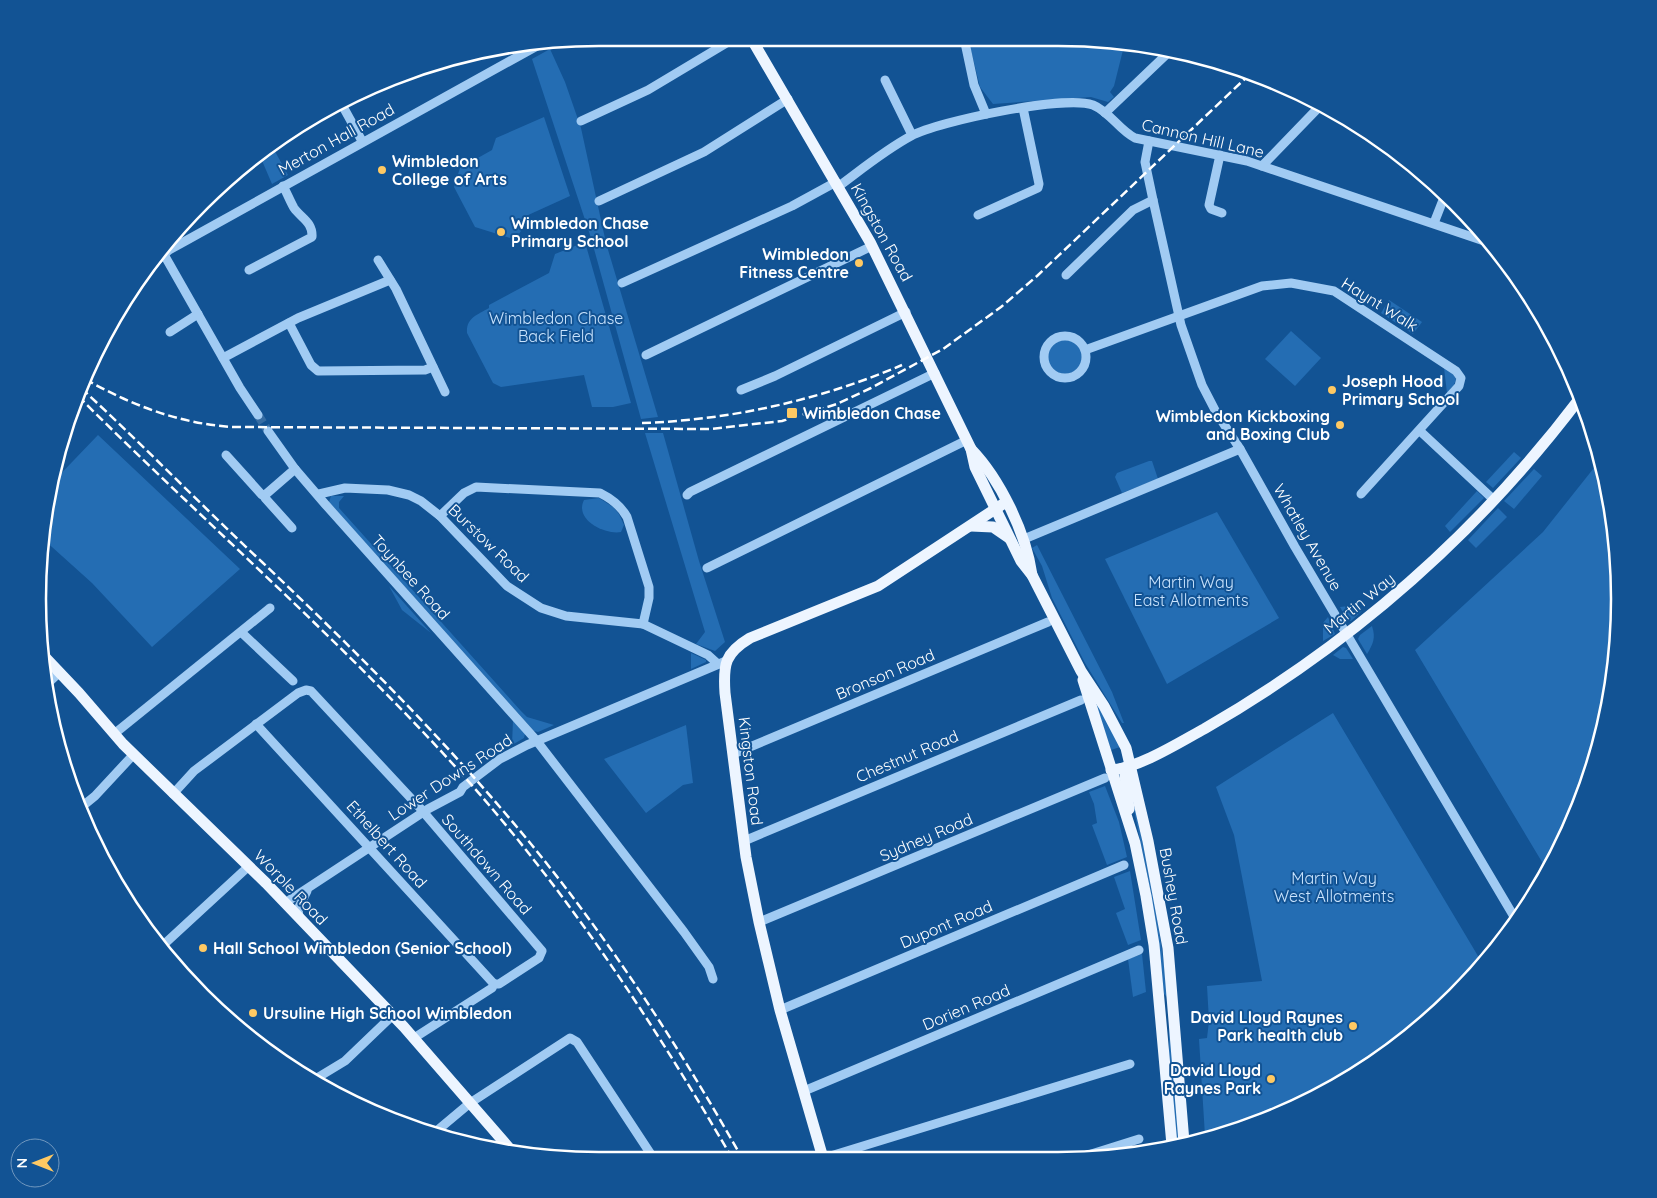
<svg xmlns="http://www.w3.org/2000/svg" width="1657" height="1198" font-family="Quicksand,sans-serif">
<style>
.green{fill:#246db3}
.lines{fill:none;stroke-linecap:round;stroke-linejoin:round}
.minor-tunnel{stroke:#366da4;stroke-width:9;stroke-dasharray:9 4.5;stroke-linecap:butt}
.minor{stroke:#a1cbf3;stroke-width:9}
.major{stroke:#edf5ff;stroke-width:11}
.rail{stroke:#fff;stroke-width:2.5;stroke-dasharray:9 4;stroke-linecap:butt}
.poi-dot{fill:#ffc963;stroke:#125394;stroke-width:2}
.labels{text-anchor:middle;stroke-width:4;stroke-linejoin:round;paint-order:stroke}
.street-label{font-size:16px;fill:#fff;stroke:#125394}
.poi-label{font-size:16px;font-weight:bold;fill:#fff;stroke:#125394;text-anchor:start}
.park-label{font-size:16px;fill:#c9e3fd;stroke:#125394}
.rim{fill:none;stroke:#fff;stroke-width:2.5}
</style>
<rect width="100%" height="100%" fill="#125394"/>
<g class="green">
<polygon points="968,38 1058,38 1124,46 1114,86 1110,92 1114,97 1108,102 1091,97 993,104 980,87"/>
<polygon points="550,49 565,82 581,128 606,243 658,417 641,419 591,238 532,59"/>
<path d="M544 117 570 196 526 216C523 226 522 237 510 238L475 227 454 187 460 168 492 150 496 138Z"/>
<polygon points="272,146 288,175 272,184 260,156"/>
<path d="M585 242 631 403 613 407H592L584 375 501 387 493 383 467 333C466 318 477 315 489 308V305L549 273 555 254Z"/>
<polygon points="1389,300 1422,322 1413,334 1381,313"/>
<polygon points="1291,331 1321,358 1295,386 1265,359"/>
<circle cx="1065" cy="357" r="17"/>
<polygon points="1444,368 1453,374 1456,379 1454,385 1447,393"/>
<polygon points="645,433 663,433 699,561 725,642 715,651 696,644 705,632"/>
<polygon points="98,435 240,569 152,647 92,583 42,538 42,525 50,485"/>
<polygon points="1514,452 1521,458 1493,488 1486,482"/>
<polygon points="1601,459 1618,562 1615,672 1590,779 1548,872 1415,650 1543,532"/>
<polygon points="1149,461 1152,461 1158,479 1122,493 1115,477 1117,473"/>
<polygon points="1534,469 1542,476 1514,509 1504,501"/>
<polygon points="1477,491 1484,498 1450,532 1445,526"/>
<polygon points="331,496 344,496 339,502 339,508 520,710 527,717 554,725 538,732 534,731 329,502"/>
<path d="M599 498 613 507 619 514 624 525 621 532C605 535 574 520 584 500Z"/>
<polygon points="1498,508 1507,517 1476,548 1468,540"/>
<polygon points="1217,512 1279,618 1167,684 1105,559"/>
<polygon points="1037,545 1112,692 1124,723 1122,723 1085,663 1052,598 1042,566 1032,548"/>
<polygon points="389,586 431,633 402,610"/>
<polygon points="1349,606 1362,611 1351,621 1348,621 1340,607"/>
<polygon points="1328,617 1335,634 1323,641 1323,623"/>
<path d="M1372 626C1376 638 1373 644 1367 654L1358 639 1360 635Z"/>
<polygon points="1343,647 1346,648 1353,659 1340,659 1333,655"/>
<polygon points="691,653 706,660 706,662 691,669"/>
<polygon points="1098,703 1120,747 1111,750 1096,705"/>
<polygon points="1333,713 1481,961 1487,959 1480,969 1400,1044 1273,1118 1205,1136 1199,1039 1207,1038 1209,1021 1207,986 1262,981 1234,835 1216,787"/>
<polygon points="513,720 525,734 524,738 512,745"/>
<polygon points="686,725 693,783 683,785 646,813 604,759"/>
<path d="M1129 785C1148 855 1160 926 1168 998L1164 994 1151 895Z"/>
<polygon points="1105,786 1119,822 1127,857 1107,865 1092,825 1097,823 1094,804 1089,792"/>
<polygon points="1130,871 1141,940 1128,945 1116,913 1125,909 1114,877"/>
<polygon points="1142,954 1146,992 1133,997 1128,959"/>
<polygon points="1169,1020 1180,1143 1176,1144 1169,1071"/>
</g>
<g class="lines">
<polyline class="minor-tunnel" points="258,415 268,431"/>
<g class="minor">
<polyline points="964,38 974,85 986,114"/>
<polyline points="885,80 912,135"/>
<polyline points="341,103 362,141"/>
<polyline points="1105,113 1169,52"/>
<polyline points="581,121 648,90 735,38"/>
<polyline points="1149,141 1145,162 1153,200 1181,325 1202,385 1216,412 1240,449 1295,547 1516,920"/>
<polyline points="1220,155 1209,205 1211,209 1222,213"/>
<polyline points="1262,166 1320,106"/>
<path d="M839 186C862 169 885 150 911 136 939 121 1064 95 1093 105 1110 112 1119 130 1135 138L1247 161 1490 243"/>
<polyline points="599,201 704,152 788,99"/>
<polyline points="978,215 1038,188 1039,184 1023,108"/>
<polyline points="1434,223 1445,195"/>
<polyline points="162,251 240,388 258,415"/>
<polyline points="378,260 396,289 445,392"/>
<polyline points="154,263 169,250 189,239 537,46"/>
<path d="M249 270 312 237C313 222 301 218 294 208 290 201 287 193 283 186"/>
<polyline points="1066,275 1133,210 1153,200"/>
<polyline points="622,283 792,206 836,182"/>
<polyline points="289,323 311,365 318,371 425,370 433,367"/>
<polyline points="170,332 198,314"/>
<circle cx="1065" cy="357" r="21"/>
<polyline points="1085,350 1262,286 1291,283 1334,291 1456,371 1461,378 1459,386 1361,494"/>
<polyline points="646,355 872,246"/>
<polyline points="223,358 298,318 390,280"/>
<polyline points="741,390 775,376 906,312"/>
<polyline points="268,431 295,469 325,504 536,740 684,932 709,967 713,979"/>
<polyline points="1420,431 1494,500"/>
<polyline points="226,455 262,495 265,495 295,469"/>
<polyline points="319,494 345,488 388,490 409,495 421,501 440,516 507,586 541,608 566,616 643,624 708,655 718,664"/>
<polyline points="265,495 265,498 292,528"/>
<polyline points="687,495 690,492 935,373"/>
<path d="M440 516 464 493 476 487 600 493C612 499 621 506 627 517L649 587V598L643 624"/>
<polyline points="1024,539 1240,449"/>
<polyline points="42,550 44,548"/>
<polyline points="707,568 967,440"/>
<polyline points="241,632 293,681"/>
<polyline points="46,685 60,672"/>
<polyline points="256,724 494,984"/>
<polyline points="114,734 270,608"/>
<polyline points="733,754 1048,622"/>
<polyline points="173,794 194,771 298,693 306,690 311,691 420,808 542,951 539,958 499,984 494,984 492,988 414,1038"/>
<polyline points="79,809 95,796 134,754"/>
<polyline points="744,841 1081,700"/>
<polyline points="285,903 428,809 460,792 463,787 500,759 527,745 726,661"/>
<polyline points="299,917 298,909 307,891"/>
<polyline points="759,922 1105,778"/>
<polyline points="160,948 249,866"/>
<polyline points="780,1010 1124,865"/>
<polyline points="312,1081 345,1061 393,1015"/>
<polyline points="804,1091 1139,950"/>
<polyline points="433,1134 470,1103 570,1038 577,1042 654,1159"/>
<polyline points="1085,1156 1139,1139"/>
<polyline points="824,1158 1130,1064"/>
</g>
<g class="major">
<polyline points="751,38 870,242 971,449 975,467 1021,561 1032,575 1081,671 1104,706 1126,748 1148,841 1168,948 1184,1142"/>
<path d="M971 449C1000 479 1026 533 1032 575"/>
<polyline points="971,526 993,527 1009,538"/>
<polyline points="42,654 79,693 123,744 266,883 404,1027 510,1149"/>
<polyline points="1083,680 1135,843 1146,896 1154,945 1172,1145"/>
<polyline points="1128,767 1125,775 1129,809"/>
<path d="M1111 770C1139 768 1180 742 1204 729 1350 645 1478 533 1580 398"/>
<path d="M823 1158 780 1010 759 922 746 857 725 693C723 664 725 653 750 638L878 586 1006 502"/>
</g>
<g class="rail">
<path d="M85 379C131 405 178 423 231 427L710 429 782 421 837 404 871 388 943 349 1001 307 1037 276 1251 73"/>
<path d="M81 388C143 445 201 505 262 562 357 652 448 743 531 844 611 942 680 1048 742 1158"/>
<path d="M78 396C205 523 341 640 461 773 567 891 653 1022 732 1158"/>
<path d="M642 423C731 420 820 400 902 365"/>
</g>
</g>
<g class="poi-dot">
<circle cx="382" cy="170" r="5"/>
<circle cx="501" cy="232" r="5"/>
<circle cx="859" cy="263" r="5"/>
<circle cx="1332" cy="390" r="5"/>
<rect x="786" y="407" width="12" height="12" rx="2.5"/>
<circle cx="1340" cy="425" r="5"/>
<circle cx="203" cy="948" r="5"/>
<circle cx="253" cy="1013" r="5"/>
<circle cx="1353" cy="1026" r="5"/>
<circle cx="1271" cy="1079" r="5"/>
</g>
<g class="labels">
<g class="street-label">
<text transform="translate(1203 138) rotate(13)" y="6">Cannon Hill Lane</text>
<text transform="translate(336 139) rotate(-29)" y="6">Merton Hall Road</text>
<text transform="translate(882 232) rotate(61)" y="6">Kingston Road</text>
<text transform="translate(1380 304) rotate(32)" y="6">Haynt Walk</text>
<text transform="translate(1308 537) rotate(60)" y="6">Whatley Avenue</text>
<text transform="translate(489 543) rotate(44)" y="6">Burstow Road</text>
<text transform="translate(411 577) rotate(48)" y="6">Toynbee Road</text>
<text transform="translate(1359 603) rotate(-39)" y="6">Martin Way</text>
<text transform="translate(885 674) rotate(-23)" y="6">Bronson Road</text>
<text transform="translate(907 756) rotate(-23)" y="6">Chestnut Road</text>
<text transform="translate(751 771) rotate(83)" y="6">Kingston Road</text>
<text transform="translate(450 777) rotate(-33)" y="6">Lower Downs Road</text>
<text transform="translate(926 837) rotate(-23)" y="6">Sydney Road</text>
<text transform="translate(387 844) rotate(48)" y="6">Ethelbert Road</text>
<text transform="translate(487 864) rotate(49)" y="6">Southdown Road</text>
<text transform="translate(291 887) rotate(46)" y="6">Worple Road</text>
<text transform="translate(1174 896) rotate(80)" y="6">Bushey Road</text>
<text transform="translate(946 924) rotate(-23)" y="6">Dupont Road</text>
<text transform="translate(966 1007) rotate(-23)" y="6">Dorien Road</text>
</g>
<g class="poi-label">
<text x="392" y="167">Wimbledon<tspan x="392" dy="18">College of Arts</tspan></text>
<text x="511" y="229">Wimbledon Chase<tspan x="511" dy="18">Primary School</tspan></text>
<text x="849" y="260" text-anchor="end">Wimbledon<tspan x="849" dy="18">Fitness Centre</tspan></text>
<text x="1342" y="387">Joseph Hood<tspan x="1342" dy="18">Primary School</tspan></text>
<text x="803" y="419">Wimbledon Chase</text>
<text x="1330" y="422" text-anchor="end">Wimbledon Kickboxing<tspan x="1330" dy="18">and Boxing Club</tspan></text>
<text x="213" y="954">Hall School Wimbledon (Senior School)</text>
<text x="263" y="1019">Ursuline High School Wimbledon</text>
<text x="1343" y="1023" text-anchor="end">David Lloyd Raynes<tspan x="1343" dy="18">Park health club</tspan></text>
<text x="1261" y="1076" text-anchor="end">David Lloyd<tspan x="1261" dy="18">Raynes Park</tspan></text>
</g>
<g class="park-label">
<text x="556" y="324">Wimbledon Chase<tspan x="556" dy="18">Back Field</tspan></text>
<text x="1191" y="588">Martin Way<tspan x="1191" dy="18">East Allotments</tspan></text>
<text x="1334" y="884">Martin Way<tspan x="1334" dy="18">West Allotments</tspan></text>
</g>
</g>
<path d="M0 0H1657V1198H0ZM599 46H1058A553 553 0 0 1 1611 599V599A553 553 0 0 1 1058 1152H599A553 553 0 0 1 46 599V599A553 553 0 0 1 599 46Z" fill="#125394" fill-rule="evenodd"/>
<path class="rim" d="M599 46H1058A553 553 0 0 1 1611 599V599A553 553 0 0 1 1058 1152H599A553 553 0 0 1 46 599V599A553 553 0 0 1 599 46Z"/>
<g transform="translate(35 1163) rotate(270)"><circle r="24" fill="#125394" stroke="#7198bf"/>
<path d="M0-4L9 19L0 12L-9 19Z" fill="#ffc963"/>
<text y="-8" font-size="14" font-weight="bold" text-anchor="middle" fill="#ffffff">N</text>
</g>
</svg>
